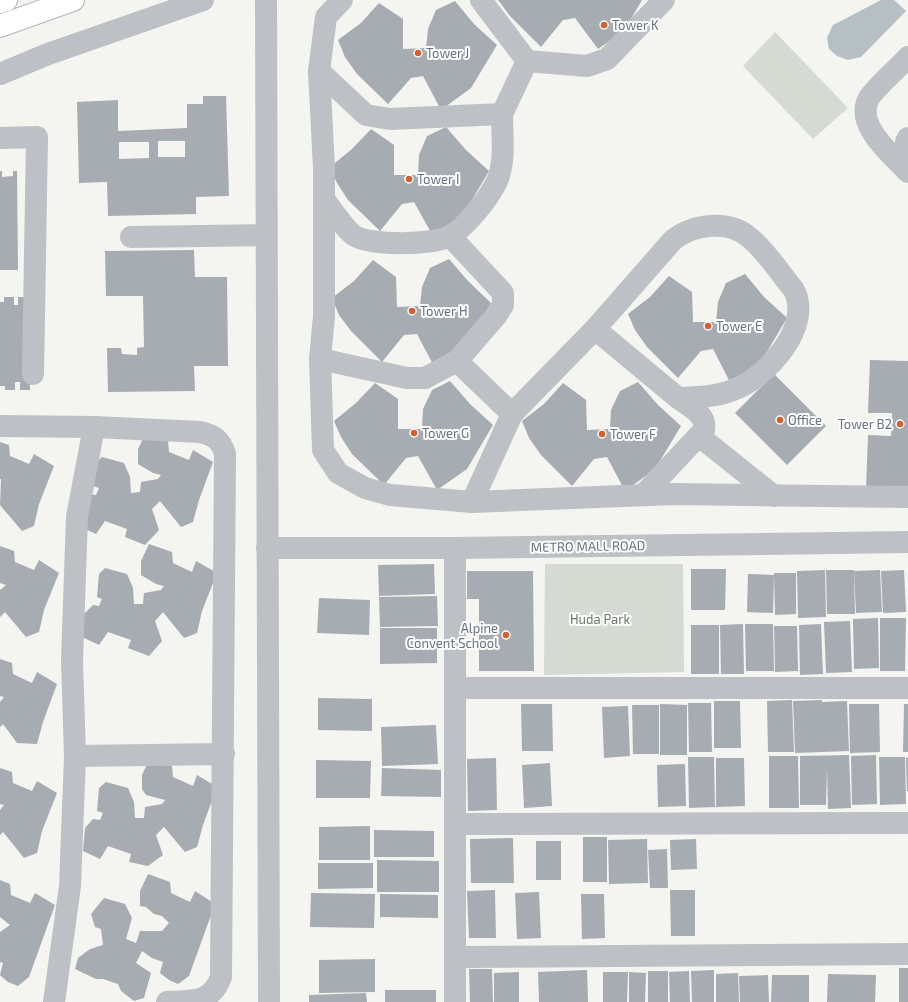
<svg xmlns="http://www.w3.org/2000/svg" width="908" height="1002" font-family="'Exo 2',sans-serif">
<style>
.green{fill:#d5dad2}
.water{fill:#b6c0c4}
.building{fill:#a6acb2;fill-rule:evenodd}
.lines{fill:none;stroke-linecap:round;stroke-linejoin:round}
.major-casing{stroke:#b1b4b8;stroke-width:24}
.minor{stroke:#bdc0c4;stroke-width:22}
.major{stroke:#fff;stroke-width:22}
.poi-dot{fill:#d26032;stroke:#fff;stroke-width:1.5}
.labels{text-anchor:middle;stroke-width:4;stroke-linejoin:round;paint-order:stroke}
.poi-label{font-size:13px;fill:#66727f;stroke:#fff;text-anchor:start}
.street-label{font-size:13px;fill:#66727f;stroke:#fff}
.park-label{font-size:13px;fill:#677764;stroke:#fff}
</style>
<rect width="100%" height="100%" fill="#f4f4f0"/>
<g class="green">
<polygon points="775,32 848,108 813,139 743,66"/>
<polygon points="545,564 683,564 684,672 544,675"/>
</g>
<polygon class="water" points="881,0 894,0 906,11 861,57 848,60 837,56 829,49 827,38 833,25"/>
<g class="building">
<polygon points="498,0 642,0 624,31 598,49 575,18 563,20 541,47 510,16"/>
<polygon points="455,1 474,24 497,45 471,88 441,110 423,76 411,78 388,104 357,74 345,57 338,40 361,23 379,3 403,19 403,49 426,48 428,29 436,10"/>
<path d="M203 96H226L229 196 196 197V214L108 216 107 182 79 183 77 102 118 100V131L187 128V104H203ZM158 141H185V157H158ZM119 142H149V158L119 159Z"/>
<polygon points="446,127 466,150 489,171 463,215 433,236 414,202 402,204 380,231 348,200 337,183 330,167 352,149 371,129 394,145 394,175 418,175 419,155 427,136"/>
<polygon points="0,171 2,171 2,177 13,176 13,171 17,171 18,270 0,270"/>
<polygon points="194,250 195,277 227,277 228,366 194,366 195,391 108,392 107,348 121,348 122,354 137,355 137,348 144,347 143,296 106,296 105,251"/>
<polygon points="449,259 468,281 491,303 465,346 435,368 417,334 404,335 382,362 351,331 339,315 332,298 354,281 373,260 396,277 397,307 420,306 422,287 430,268"/>
<polygon points="745,274 764,297 787,318 761,362 731,384 713,349 701,351 678,378 647,347 635,330 628,314 650,297 669,276 692,292 693,322 716,322 718,302 726,283"/>
<polygon points="4,297 14,297 14,305 18,305 18,297 29,297 30,390 20,390 20,382 15,382 15,390 5,390 5,386 0,386 0,302 4,302"/>
<polygon points="870,360 908,361 908,490 866,489 868,435 891,436 892,413 868,413"/>
<polygon points="774,374 826,426 787,465 735,413"/>
<polygon points="450,381 470,404 493,425 467,469 437,490 418,456 406,458 384,485 352,454 341,437 334,421 356,403 375,383 398,399 398,429 422,429 423,409 432,390"/>
<polygon points="638,382 658,405 681,426 655,469 625,491 607,457 594,459 572,486 541,455 529,438 522,421 544,404 563,383 586,400 587,430 610,429 611,410 620,391"/>
<polygon points="146,433 168,441 169,452 189,460 193,450 213,462 199,500 193,522 181,527 160,501 152,509 159,530 145,545 125,537 127,529 105,521 96,534 79,526 89,494 96,495 99,488 93,486 95,463 102,457 124,463 130,477 131,493 140,492 141,482 158,479 161,475 153,473 138,464 138,449"/>
<polygon points="0,442 9,445 10,456 29,464 34,454 54,466 39,504 34,526 22,531 0,505 1,479 0,479"/>
<polygon points="149,544 172,552 173,563 192,572 196,561 217,573 202,611 197,633 184,638 163,612 155,621 162,641 149,656 128,648 131,640 108,632 99,645 82,637 84,614 93,605 99,606 102,599 97,597 99,574 105,568 127,574 133,588 134,604 143,604 144,593 161,590 164,586 156,584 141,575 141,561"/>
<polygon points="0,546 14,551 15,562 34,570 39,560 59,573 44,610 39,632 26,637 5,612 0,617 0,590 6,585 0,583"/>
<polygon points="434,564 435,594 379,596 378,565"/>
<polygon points="691,569 726,569 725,610 691,610"/>
<polygon points="825,570 826,617 798,618 797,571"/>
<polygon points="826,570 854,570 855,614 827,614"/>
<polygon points="880,570 882,612 856,613 854,571"/>
<polygon points="904,570 906,612 883,613 881,571"/>
<polygon points="467,571 533,571 534,671 479,671 479,599 467,599"/>
<polygon points="774,573 796,573 796,614 775,615"/>
<polygon points="748,574 774,575 773,613 747,612"/>
<polygon points="437,596 438,626 380,627 379,597"/>
<polygon points="319,598 370,600 369,635 317,633"/>
<polygon points="878,618 879,668 854,669 853,619"/>
<polygon points="880,618 906,618 905,671 880,671"/>
<polygon points="850,621 852,672 826,673 824,622"/>
<polygon points="743,624 744,674 721,674 720,625"/>
<polygon points="745,624 773,624 774,671 746,671"/>
<polygon points="821,624 823,674 800,675 799,625"/>
<rect x="691" y="625" width="28" height="49"/>
<polygon points="774,626 797,626 798,671 775,672"/>
<polygon points="380,628 437,628 437,663 380,664"/>
<polygon points="0,659 12,663 13,674 32,683 37,672 57,684 43,722 37,744 17,743 3,724 0,727 0,702 4,697 0,696"/>
<polygon points="318,698 372,699 372,731 318,730"/>
<polygon points="792,700 794,752 768,752 767,701"/>
<polygon points="822,700 822,702 847,701 849,751 795,753 793,701"/>
<polygon points="714,701 740,701 741,748 714,748"/>
<polygon points="688,703 711,703 712,752 689,752"/>
<polygon points="521,704 552,704 553,751 522,751"/>
<polygon points="660,704 687,705 687,755 660,755"/>
<polygon points="849,704 879,704 880,752 850,753"/>
<polygon points="904,704 908,704 908,752 903,752"/>
<polygon points="632,705 659,705 659,754 633,754"/>
<polygon points="628,706 630,756 604,758 602,707"/>
<polygon points="436,725 438,764 382,766 381,727"/>
<polygon points="849,755 851,808 828,809 827,769 826,805 800,805 800,756"/>
<polygon points="876,755 877,804 852,805 851,756"/>
<polygon points="769,756 798,756 799,808 769,808"/>
<polygon points="688,757 714,757 715,807 689,808"/>
<polygon points="879,757 905,757 906,804 880,805"/>
<polygon points="150,758 172,766 173,777 193,786 197,775 217,787 203,825 197,847 185,852 164,827 156,835 163,855 148,866 129,862 131,854 108,846 100,859 83,851 85,828 93,819 100,820 103,813 97,811 99,788 106,782 128,788 134,802 135,818 144,818 145,807 162,804 165,800 146,795 142,789 142,775"/>
<polygon points="496,758 497,810 468,811 467,759"/>
<polygon points="716,758 744,758 745,806 716,807"/>
<polygon points="906,758 908,758 908,791 907,791"/>
<polygon points="316,760 371,761 370,798 316,798"/>
<polygon points="550,763 552,806 524,808 522,765"/>
<polygon points="685,764 686,806 658,807 657,765"/>
<polygon points="0,768 12,772 13,783 32,791 37,781 57,793 42,831 37,853 24,858 3,832 0,835 0,810 4,805 0,804"/>
<polygon points="382,768 441,770 441,797 381,796"/>
<polygon points="370,826 370,860 319,860 319,827"/>
<polygon points="374,830 434,831 434,857 374,857"/>
<rect x="583" y="837" width="24" height="45"/>
<polygon points="513,838 514,883 471,883 470,839"/>
<polygon points="647,839 648,883 609,884 608,840"/>
<polygon points="696,839 697,869 671,870 670,840"/>
<rect x="536" y="841" width="25" height="39"/>
<polygon points="667,849 668,888 650,888 648,850"/>
<polygon points="377,860 439,861 439,892 377,892"/>
<polygon points="318,863 373,863 373,888 318,889"/>
<polygon points="148,874 170,882 171,893 190,902 195,891 215,904 189,976 178,984 169,980 160,973 163,962 152,958 142,951 136,963 151,973 144,998 134,1001 121,991 118,984 103,979 96,979 75,969 78,958 90,949 103,945 101,929 95,927 91,914 104,898 125,904 132,918 126,939 136,943 140,931 162,931 169,923 162,916 154,914 146,907 140,906 140,891"/>
<polygon points="0,880 10,884 11,895 30,903 35,893 55,905 29,977 18,986 8,982 0,975 3,963 0,962 0,932 10,925 0,917"/>
<polygon points="495,890 496,938 469,938 467,891"/>
<polygon points="670,890 695,890 695,936 671,936"/>
<polygon points="539,892 541,938 517,939 515,893"/>
<polygon points="311,893 375,894 374,928 310,927"/>
<polygon points="380,894 438,895 438,918 380,917"/>
<polygon points="581,894 604,894 605,938 582,939"/>
<polygon points="375,959 375,992 319,993 319,960"/>
<rect x="899" y="968" width="9" height="34"/>
<polygon points="469,969 492,969 493,1002 470,1002"/>
<polygon points="587,970 588,1002 539,1002 538,972"/>
<polygon points="714,970 714,1002 692,1002 691,971"/>
<rect x="648" y="971" width="20" height="31"/>
<polygon points="689,971 690,1002 670,1002 669,972"/>
<polygon points="519,972 519,1002 494,1002 494,973"/>
<polygon points="603,972 628,972 627,1002 603,1002"/>
<polygon points="629,972 646,973 645,1002 629,1002"/>
<polygon points="738,973 739,1002 716,1002 716,974"/>
<polygon points="828,974 876,975 875,1002 827,1002"/>
<polygon points="768,975 769,1002 740,1002 739,976"/>
<polygon points="772,975 809,975 809,1002 771,1002"/>
<rect x="385" y="990" width="51" height="12"/>
<polygon points="366,993 367,1002 309,1002 309,995"/>
</g>
<g class="lines">
<g class="major-casing">
<g id="major">
<polyline points="0,2 6,0"/>
<polyline points="0,26 73,0"/>
</g>
</g>
<g class="minor">
<polyline points="266,0 269,1002"/>
<polyline points="342,0 326,17 319,71 324,168 324,316 320,359 323,450 338,473 365,488 390,495 472,502 674,494 908,497"/>
<polyline points="481,0 527,61 587,66 607,59 664,0"/>
<path d="M908 57C899 67 875 88 869 98 854 124 891 154 908 172"/>
<polyline points="319,71 366,115 390,119 502,114 527,61"/>
<polyline points="0,74 48,54 203,0"/>
<polyline points="0,138 37,137 33,374"/>
<polyline points="907,170 906,142 908,138"/>
<path d="M324 199C330 207 347 232 355 236 371 246 433 245 450 236 465 228 488 199 496 183 506 163 502 136 502 114"/>
<path d="M450 236 503 293V305L496 316 457 361 512 414 595 329 678 398C697 397 716 397 733 390 766 378 813 327 794 290 780 273 767 252 750 238 729 219 693 224 673 240L595 329"/>
<polyline points="131,237 266,235"/>
<polyline points="320,359 407,378 425,378 457,361"/>
<path d="M0 426 94 427 200 432C214 435 221 440 225 454L221 977C212 1002 195 1001 167 1002"/>
<polyline points="699,436 774,496"/>
<path d="M643 495 704 430C707 414 690 407 678 398"/>
<polyline points="472,502 512,414"/>
<polyline points="267,548 455,548 908,542"/>
<polyline points="455,548 455,1002"/>
<polyline points="455,688 908,688"/>
<polyline points="75,756 224,754"/>
<polyline points="455,824 908,823"/>
<polyline points="455,957 908,954"/>
<polyline points="54,1002 70,886 75,756 72,661 77,517 94,427"/>
</g>
<use href="#major" class="major"/>
</g>
<g class="poi-dot">
<circle cx="604" cy="25" r="4"/>
<circle cx="418" cy="53" r="4"/>
<circle cx="409" cy="179" r="4"/>
<circle cx="412" cy="311" r="4"/>
<circle cx="708" cy="326" r="4"/>
<circle cx="780" cy="420" r="4"/>
<circle cx="900" cy="424" r="4"/>
<circle cx="414" cy="433" r="4"/>
<circle cx="602" cy="434" r="4"/>
<circle cx="506" cy="635" r="4"/>
</g>
<g class="labels">
<g class="poi-label">
<text x="612" y="30">Tower K</text>
<text x="426" y="58">Tower J</text>
<text x="417" y="184">Tower I</text>
<text x="420" y="316">Tower H</text>
<text x="716" y="331">Tower E</text>
<text x="788" y="425">Office</text>
<text x="892" y="429" text-anchor="end">Tower B2</text>
<text x="422" y="438">Tower G</text>
<text x="610" y="439">Tower F</text>
<text x="498" y="633" text-anchor="end">Alpine<tspan x="498" dy="15">Convent School</tspan></text>
</g>
<g class="street-label">
<text transform="translate(588 546) rotate(-1)" y="5">METRO MALL ROAD</text>
</g>
<g class="park-label">
<text x="600" y="624">Huda Park</text>
</g>
</g>
</svg>
